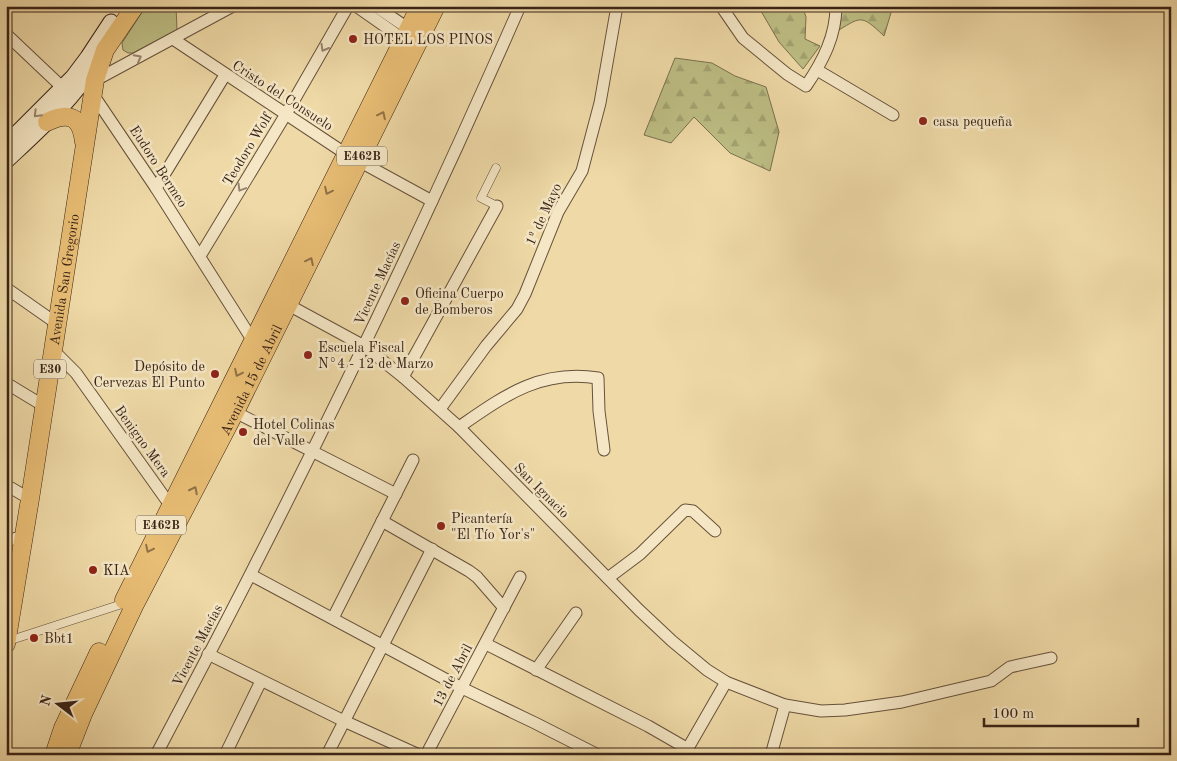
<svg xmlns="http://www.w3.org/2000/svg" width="1177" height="761" font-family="'Old Standard TT',serif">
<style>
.green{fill:#bdbe84;stroke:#7b704e}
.forest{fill:url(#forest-firs);stroke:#7b704e}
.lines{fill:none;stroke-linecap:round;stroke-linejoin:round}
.pedestrian-casing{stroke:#66513b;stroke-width:9}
.minor-casing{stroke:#66513b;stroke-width:13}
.secondary-casing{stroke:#392317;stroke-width:17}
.primary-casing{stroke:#392317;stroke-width:19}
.trunk-casing{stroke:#392317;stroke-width:19}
.pedestrian{stroke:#f5e7c6;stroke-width:8}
.minor{stroke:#f5e7c6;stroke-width:11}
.secondary{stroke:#f5e7c6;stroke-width:15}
.primary{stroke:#e8bd74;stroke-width:18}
.trunk{stroke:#e8bd74;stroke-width:18}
.oneway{stroke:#97856e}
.oneway2{stroke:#907046}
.poi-dot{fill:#8f2418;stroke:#f5e7c6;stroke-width:2}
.labels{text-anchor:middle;stroke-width:5;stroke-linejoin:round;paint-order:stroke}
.shield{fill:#f5e7c6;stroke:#715e4c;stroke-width:1}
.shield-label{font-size:12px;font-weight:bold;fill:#392317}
.poi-label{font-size:14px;fill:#392317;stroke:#f5e7c6;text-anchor:start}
.street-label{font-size:14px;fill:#392317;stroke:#f5e7c6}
</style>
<defs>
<pattern id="forest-firs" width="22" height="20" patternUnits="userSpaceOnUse" patternTransform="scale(1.25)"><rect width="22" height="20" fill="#bdbe84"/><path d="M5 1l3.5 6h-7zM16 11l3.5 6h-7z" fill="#a3a371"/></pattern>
</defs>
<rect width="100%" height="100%" fill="#efdaa7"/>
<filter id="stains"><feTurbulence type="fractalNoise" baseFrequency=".004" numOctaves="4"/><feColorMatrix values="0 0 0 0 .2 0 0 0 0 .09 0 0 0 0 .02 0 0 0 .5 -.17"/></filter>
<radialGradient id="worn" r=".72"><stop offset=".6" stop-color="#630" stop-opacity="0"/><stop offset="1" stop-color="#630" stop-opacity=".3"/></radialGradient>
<polygon class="green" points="146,6 176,6 177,30 133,53 128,53 123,50 122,43"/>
<g class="forest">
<polygon points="758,6 802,6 806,17 805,39 820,46 803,69 779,42"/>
<path d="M893 6 884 36C860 13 861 17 834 33L830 6Z"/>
<polygon points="675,58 712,63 735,76 766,87 779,132 770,171 730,153 694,117 671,143 644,135"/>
</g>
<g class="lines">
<g class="pedestrian-casing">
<g id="pedestrian">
<polyline points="496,168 481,198 497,206"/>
<polyline points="8,641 122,604"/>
</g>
</g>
<g class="minor-casing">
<g id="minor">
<polyline points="356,6 403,39"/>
<polyline points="375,6 409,29"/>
<path d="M721 6 743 38 787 74 806 86C823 61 836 36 836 6"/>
<polyline points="6,34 63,88"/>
<polyline points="173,39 346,154 432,201"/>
<polyline points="817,70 893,115"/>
<polyline points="94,81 233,6"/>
<polyline points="92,93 156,188 255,344"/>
<polyline points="156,188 225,75"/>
<polyline points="200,256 286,114 348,6"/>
<polyline points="6,288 56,323"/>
<polyline points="283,302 364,346 403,377 459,427 639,610 672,641 707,670 726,682 785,705 821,711 845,710 902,702 991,681 1010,667 1051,658"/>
<polyline points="52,349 76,373 170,505"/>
<polyline points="403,377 497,206"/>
<polyline points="6,383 44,406"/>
<polyline points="440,409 486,346 517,309 525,294 558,212 582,171 600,103 617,6"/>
<polyline points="235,412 396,494"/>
<path d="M459 427C504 396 540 369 598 378L599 411 604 450"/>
<polyline points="6,485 30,499"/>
<polyline points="382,521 469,571 477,577 504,608"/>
<polyline points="6,541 24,536"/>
<polyline points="251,575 462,688 535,723 598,755"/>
<polyline points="608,578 640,554 685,510 693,511 715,531"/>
<polyline points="333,618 413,460"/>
<polyline points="486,644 648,726 688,749"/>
<polyline points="208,654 344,721 419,755"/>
<polyline points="536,670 576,613"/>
<path d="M156 755C188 694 220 634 251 573 346 387 436 198 520 6"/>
<polyline points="225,755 261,681"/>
<polyline points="327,755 432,549"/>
<polyline points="426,755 520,577"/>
<polyline points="684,755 726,682"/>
<polyline points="771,755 785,705"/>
</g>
</g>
<g class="secondary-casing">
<g id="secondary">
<polyline points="6,144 73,77 88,57 111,22"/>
<path d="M6 161C39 130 73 100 97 61"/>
</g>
</g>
<g class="primary-casing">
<g id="primary">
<polyline points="124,600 420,6"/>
<polyline points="54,755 63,728 99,652"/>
<path id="s1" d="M67 755 83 714 135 604 235 412 436 6"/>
</g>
</g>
<g class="trunk-casing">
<g id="trunk">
<path d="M47 122C70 111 81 117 84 142"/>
<path id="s2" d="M6 644 30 499 95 80 105 50 135 6"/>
</g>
</g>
<use href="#pedestrian" class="pedestrian"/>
<use href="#minor" class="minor"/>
<use href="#secondary" class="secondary"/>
<use href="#primary" class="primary"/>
<use href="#trunk" class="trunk"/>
</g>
<defs><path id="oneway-chevron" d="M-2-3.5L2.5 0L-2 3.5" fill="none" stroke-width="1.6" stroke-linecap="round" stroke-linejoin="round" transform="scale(1.25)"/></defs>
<g class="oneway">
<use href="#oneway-chevron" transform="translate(324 48) rotate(120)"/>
<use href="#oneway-chevron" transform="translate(138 58) rotate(-28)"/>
<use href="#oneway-chevron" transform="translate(37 114) rotate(135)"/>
<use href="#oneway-chevron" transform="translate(241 188) rotate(121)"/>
</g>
<g class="oneway2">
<use href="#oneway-chevron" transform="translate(382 115) rotate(-64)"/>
<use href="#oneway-chevron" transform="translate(328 191) rotate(116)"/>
<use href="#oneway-chevron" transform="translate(310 261) rotate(-64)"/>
<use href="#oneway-chevron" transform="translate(238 373) rotate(116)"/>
<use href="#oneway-chevron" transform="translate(194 490) rotate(-63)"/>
<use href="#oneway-chevron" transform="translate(149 549) rotate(116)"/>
</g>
<g class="poi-dot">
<circle cx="353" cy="39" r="5"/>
<circle cx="923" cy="121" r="5"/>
<circle cx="405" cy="301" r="5"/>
<circle cx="308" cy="355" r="5"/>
<circle cx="215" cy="374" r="5"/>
<circle cx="243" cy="432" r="5"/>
<circle cx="441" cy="526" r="5"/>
<circle cx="93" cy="570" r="5"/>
<circle cx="34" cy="638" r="5"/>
</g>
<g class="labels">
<g class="shield">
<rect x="337" y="146.5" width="50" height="19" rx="4"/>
<rect x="34" y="359.5" width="32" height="19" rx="4"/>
<rect x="136" y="515.5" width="50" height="19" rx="4"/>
</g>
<g class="shield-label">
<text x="362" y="160">E462B</text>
<text x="50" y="373">E30</text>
<text x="161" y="529">E462B</text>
</g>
<g class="poi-label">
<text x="363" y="44">HOTEL LOS PINOS</text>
<text x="933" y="126">casa pequeña</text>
<text x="415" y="298">Oficina Cuerpo<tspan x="415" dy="16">de Bomberos</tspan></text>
<text x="318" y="352">Escuela Fiscal<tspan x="318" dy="16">N°4 - 12 de Marzo</tspan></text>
<text x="205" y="371" text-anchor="end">Depósito de<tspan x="205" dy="16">Cervezas El Punto</tspan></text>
<text x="253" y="429">Hotel Colinas<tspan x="253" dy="16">del Valle</tspan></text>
<text x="451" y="523">Picantería<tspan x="451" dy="16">"El Tío Yor's"</tspan></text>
<text x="103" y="575">KIA</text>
<text x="44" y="643">Bbt1</text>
</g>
<g class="street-label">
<text transform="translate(283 95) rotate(33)" y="5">Cristo del Consuelo</text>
<text transform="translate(247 149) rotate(-59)" y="5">Teodoro Wolf</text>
<text transform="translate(159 166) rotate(57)" y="5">Eudoro Bermeo</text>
<text transform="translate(543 214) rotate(-65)" y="5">1º de Mayo</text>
<text dy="5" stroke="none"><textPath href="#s2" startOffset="369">Avenida San Gregorio</textPath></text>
<text transform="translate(377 283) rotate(-65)" y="5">Vicente Macías</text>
<text dy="5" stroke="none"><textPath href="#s1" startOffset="418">Avenida 15 de Abril</textPath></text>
<text transform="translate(143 441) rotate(54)" y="5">Benigno Mera</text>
<text transform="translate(542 490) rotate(45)" y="5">San Ignacio</text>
<text transform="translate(197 645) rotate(-62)" y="5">Vicente Macías</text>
<text transform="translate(452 675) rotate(-62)" y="5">13 de Abril</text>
</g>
</g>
<rect width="1177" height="761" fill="none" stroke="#efdaa7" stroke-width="25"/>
<rect x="8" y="8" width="1162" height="746" fill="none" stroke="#392317" stroke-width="2.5"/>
<rect x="12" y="12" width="1152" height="736" fill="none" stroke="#392317"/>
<g transform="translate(58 704) rotate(286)" stroke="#f5e7c6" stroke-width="4" paint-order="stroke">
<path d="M0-4L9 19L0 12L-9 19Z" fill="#392317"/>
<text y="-8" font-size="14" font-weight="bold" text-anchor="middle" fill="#392317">N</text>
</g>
<path d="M984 718v8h154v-8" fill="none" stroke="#392317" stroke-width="2.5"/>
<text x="992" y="718" font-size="15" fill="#392317" stroke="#f5e7c6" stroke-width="4" paint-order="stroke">100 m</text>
<rect width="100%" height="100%" filter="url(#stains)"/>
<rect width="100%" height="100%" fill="url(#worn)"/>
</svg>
